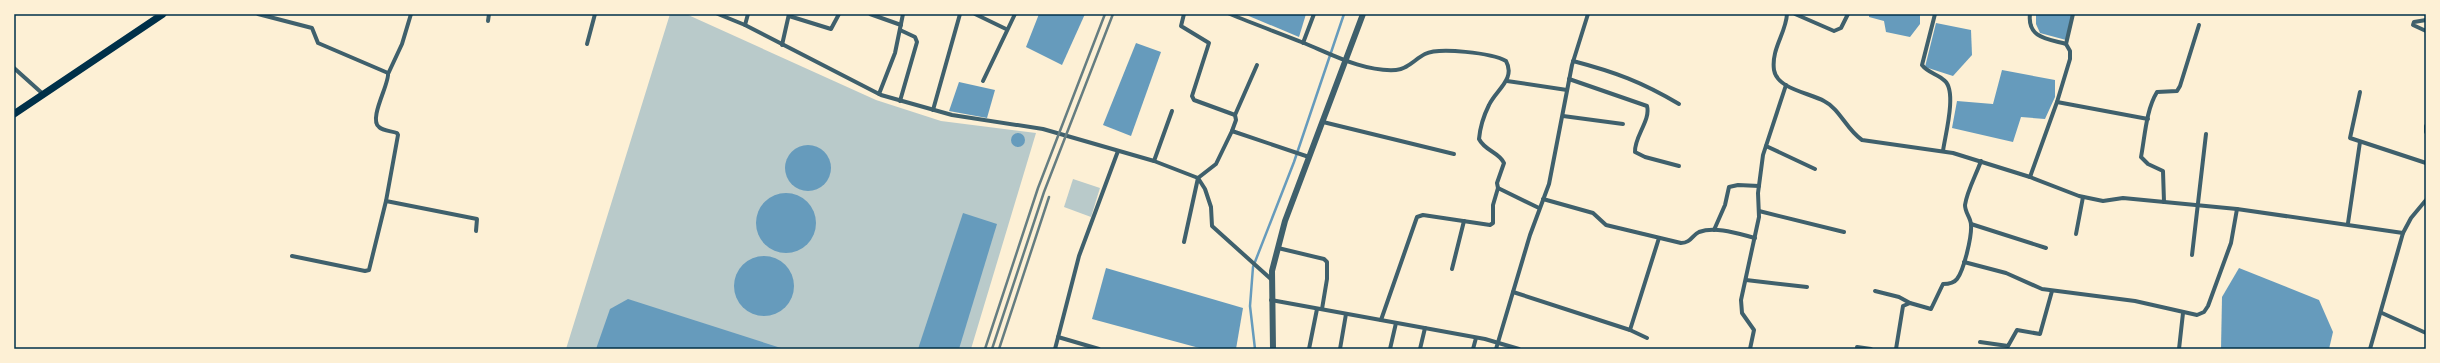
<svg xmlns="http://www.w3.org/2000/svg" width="2440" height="363" font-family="Helvetica,sans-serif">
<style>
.green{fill:#b9caca}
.water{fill:#669bbc}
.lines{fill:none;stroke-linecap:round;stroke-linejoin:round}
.stream{stroke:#669bbc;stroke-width:2.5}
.minor{stroke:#3f606c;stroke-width:4}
.tertiary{stroke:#3f606c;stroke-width:6}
.secondary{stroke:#003049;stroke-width:7}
.rail{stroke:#657d81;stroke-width:2.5}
.neatline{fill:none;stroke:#003049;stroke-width:1.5}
</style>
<rect width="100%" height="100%" fill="#fdf0d5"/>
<g class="green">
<polygon points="670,14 686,14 876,100 941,121 1036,133 971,349 566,349"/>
<polygon points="1073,179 1100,188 1091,217 1064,207"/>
</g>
<g class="water">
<polygon points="1039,14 1085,14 1062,65 1026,47"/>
<polygon points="1244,14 1306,14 1299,37"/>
<polygon points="1869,14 1920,14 1920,24 1910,37 1886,32 1884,21 1869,17"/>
<polygon points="2036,14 2072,14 2066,40 2040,33 2036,24"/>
<polygon points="1936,23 1971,30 1972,55 1953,76 1925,67"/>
<polygon points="1136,43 1161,52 1131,136 1103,125"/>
<polygon points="2002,70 2055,80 2055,97 2045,119 2021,117 2013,142 1952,128 1957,101 1993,104"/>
<polygon points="959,82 995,90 987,118 949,111"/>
<circle cx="1018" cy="140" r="7"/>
<circle cx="808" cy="168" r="23"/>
<circle cx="786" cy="223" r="30"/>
<polygon points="963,213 997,224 959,349 918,349"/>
<circle cx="764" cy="286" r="30"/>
<polygon points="1106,268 1243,308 1236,349 1203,349 1092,319"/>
<polygon points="2239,268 2319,300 2333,332 2329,349 2221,349 2222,297"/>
<polygon points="628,299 784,349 596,349 610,309"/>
</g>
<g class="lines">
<polyline class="stream" points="1255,349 1250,306 1253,267 1294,162 1344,14"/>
<g class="minor">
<path d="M258 14 312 28 318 43 388 73C390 83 368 119 379 127 383 131 392 131 397 133L398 135 386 201 477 219 476 231"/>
<polyline points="718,14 745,25 881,95 952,115 1043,129 1154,161 1198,178 1205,189 1211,207 1212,226 1272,280"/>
<polyline points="870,14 901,25"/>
<polyline points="975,14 1006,29"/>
<polyline points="1184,14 1181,26 1209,43 1192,96 1194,100 1235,115 1236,120 1232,131"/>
<path d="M1230 14C1254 24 1279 33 1304 43 1333 55 1364 72 1396 70 1408 69 1415 59 1425 54 1439 47 1492 53 1506 61 1516 79 1496 90 1489 105 1484 115 1480 128 1479 139 1485 151 1499 152 1504 163L1497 183 1498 188 1539 208"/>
<path d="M1787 14C1786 33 1771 49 1774 70 1777 89 1810 93 1824 101 1840 109 1846 129 1862 140L1953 153 2030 177 2079 196 2103 201 2123 198 2237 209 2403 233"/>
<polyline points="1795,14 1834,31 1841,28 1848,14"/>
<path d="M1935 14 1922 65C1928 73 1938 74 1945 81 1957 92 1945 136 1943 151"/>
<polyline points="789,16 831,29 839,14"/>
<polyline points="2426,20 2414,22 2413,25 2426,31"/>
<polyline points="488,21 489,14"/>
<polyline points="745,25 748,14"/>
<polyline points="1303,43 1314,14"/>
<polyline points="587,44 595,14"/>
<polyline points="2066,44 2073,14"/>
<polyline points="782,45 789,14"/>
<path d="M1573 61C1615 72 1642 82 1679 104"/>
<polyline points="14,68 43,94"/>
<polyline points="388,74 402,44 411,14"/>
<path d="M1569 79 1647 106C1651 120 1634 137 1635 152L1645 157 1679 166"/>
<polyline points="983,81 1015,14"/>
<polyline points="1507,81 1567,90"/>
<polyline points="2360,92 2350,138 2426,163"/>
<polyline points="879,94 895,53 903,14"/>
<polyline points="900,101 917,42 915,37 900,30"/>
<polyline points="2057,102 2148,119"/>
<polyline points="933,110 960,14"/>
<polyline points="1235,115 1257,65"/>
<polyline points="1563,116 1623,124"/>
<polyline points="1323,122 1454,154"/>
<polyline points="2426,126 2426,132"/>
<polyline points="1766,146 1815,169"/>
<polyline points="1154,161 1172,111"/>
<path d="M2030 177 2057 102 2070 59V51L2066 44C2048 39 2027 38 2030 14"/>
<path d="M1543 199 1593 213 1606 225 1681 243C1691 243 1692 235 1699 232 1716 226 1739 234 1755 238"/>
<path d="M2164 202 2163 171 2148 164 2141 157C2145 136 2146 110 2157 92L2177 91 2180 86 2199 25"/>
<polyline points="1759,211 1844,232"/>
<polyline points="2348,223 2360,142"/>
<polyline points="1971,224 2046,248"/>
<polyline points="1714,230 1725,205 1729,187 1738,185 1759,186"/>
<polyline points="2076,234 2083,197"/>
<polyline points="1184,242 1198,178 1216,164 1232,131 1309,157"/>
<polyline points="1278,248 1324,259 1327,262 1327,279 1322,309"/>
<polyline points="2192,255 2206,134"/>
<polyline points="292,256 365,271 369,270 386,201"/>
<polyline points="1964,262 2006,273 2042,289 2135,301 2197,315 2204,312 2208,306 2231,243 2237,209"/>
<polyline points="1452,269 1464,221"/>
<polyline points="1746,280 1807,287"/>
<polyline points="1875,291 1899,297 1910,303"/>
<polyline points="1513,292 1630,330 1647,338"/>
<polyline points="1271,300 1485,339 1519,349"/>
<polyline points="2382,313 2426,333"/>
<polyline points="1381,320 1417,217 1423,215 1490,225 1493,223 1493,205 1498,188"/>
<polyline points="1630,330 1659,238"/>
<polyline points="1058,337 1099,349"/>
<polyline points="1980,342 2008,346 2017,330 2040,334 2052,291"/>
<polyline points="1857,347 1871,349"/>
<polyline points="1055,349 1079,256 1118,151"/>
<polyline points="1309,349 1317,309"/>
<polyline points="1340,349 1346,314"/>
<polyline points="1390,349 1396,323"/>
<polyline points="1420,349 1425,328"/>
<polyline points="1473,349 1476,338"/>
<polyline points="1496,349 1530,235 1549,184 1572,65 1588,14"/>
<polyline points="1750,349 1754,330 1742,313 1741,300 1759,217 1758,193 1763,155 1786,85"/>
<path d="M1896 349 1903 306 1910 303 1931 309 1943 284C1948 284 1954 283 1957 279 1964 270 1972 236 1971 225 1971 218 1965 213 1965 205 1967 191 1976 175 1981 161"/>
<polyline points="2179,349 2183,313"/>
<polyline points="2370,349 2403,233 2411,218 2426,200"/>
</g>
<polyline class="tertiary" points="1273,349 1272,271 1285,221 1363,14"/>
<polyline class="secondary" points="14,114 163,14"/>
<g class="rail">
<polyline points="985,349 1038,188 1105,14"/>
<polyline points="992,349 1044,192 1113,14"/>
<polyline points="999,349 1049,197"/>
</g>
</g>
<rect width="2440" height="363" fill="none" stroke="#fdf0d5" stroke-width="30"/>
<rect x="15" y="15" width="2410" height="333" class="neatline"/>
</svg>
